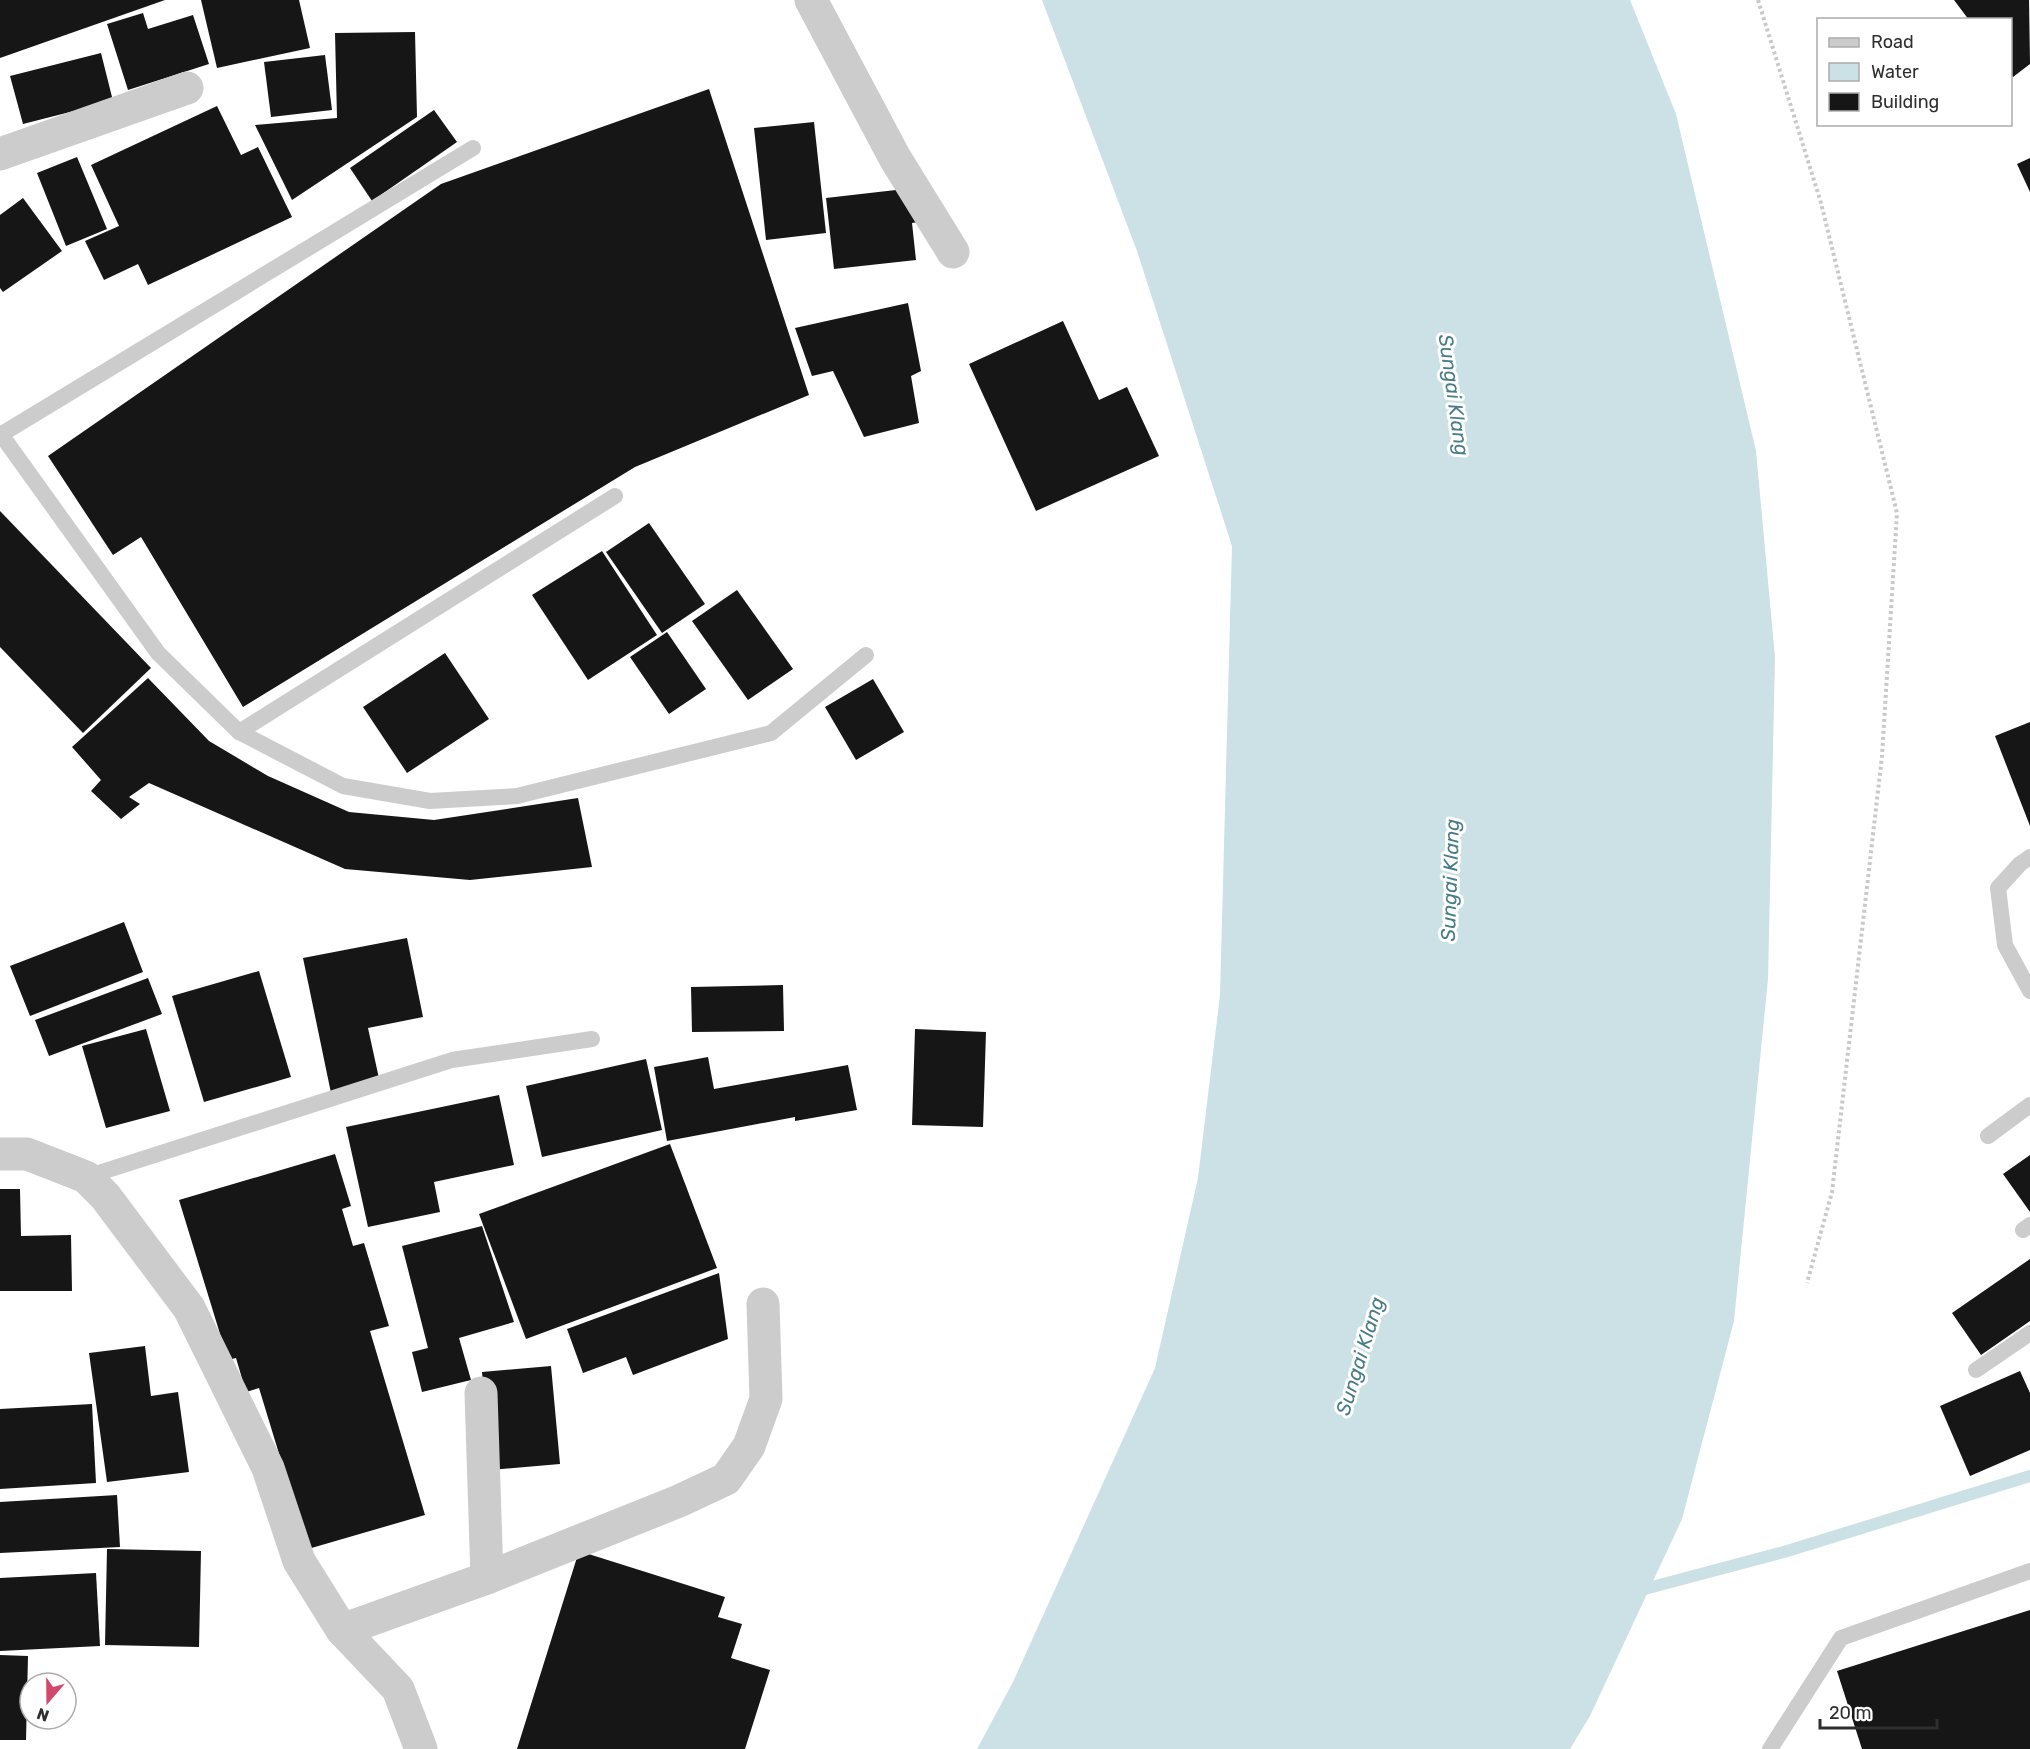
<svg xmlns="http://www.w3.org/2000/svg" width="2030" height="1749" font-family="Rubik,sans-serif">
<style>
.water{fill:#cbe1e6}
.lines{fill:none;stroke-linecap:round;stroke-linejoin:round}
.stream{stroke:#cbe1e6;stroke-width:12}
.building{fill:#161616}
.path{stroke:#c9c9c9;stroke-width:4;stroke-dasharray:3 3;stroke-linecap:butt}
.lane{stroke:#ccc;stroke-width:16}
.street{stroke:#ccc;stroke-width:33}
.labels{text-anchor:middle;stroke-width:6;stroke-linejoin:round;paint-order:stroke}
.water-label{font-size:20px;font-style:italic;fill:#467d88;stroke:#fff}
</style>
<rect width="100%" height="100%" fill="#fff"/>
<polygon class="water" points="1042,0 1630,0 1676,114 1756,451 1775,657 1768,979 1734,1321 1682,1519 1590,1716 1570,1749 977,1749 1013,1682 1155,1368 1198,1178 1220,995 1232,546 1137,251"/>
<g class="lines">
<polyline class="stream" points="1637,1591 1784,1552 2030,1476"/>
</g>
<g class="building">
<polygon points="0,0 165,0 0,58"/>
<polygon points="201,0 299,0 310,48 217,68"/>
<polygon points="1954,0 2029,0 2030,64 2013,77 2010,74 2010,20 1969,20"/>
<polygon points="143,13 148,29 193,15 209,64 128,90 107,24"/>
<polygon points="415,32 417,117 292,200 255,125 337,118 335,33"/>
<polygon points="101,53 113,101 23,124 10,76"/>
<polygon points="325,55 332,110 271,117 264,62"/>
<polygon points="709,89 809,395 635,467 243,707 141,537 113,555 48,456 441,184"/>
<polygon points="217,106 241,155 258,147 292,217 148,285 138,264 104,280 85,241 119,226 91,165"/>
<polygon points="434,110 457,142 372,201 350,168"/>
<polygon points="814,122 826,233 766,240 754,128"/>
<polygon points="77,157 107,229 66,246 37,173"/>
<polygon points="2030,158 2030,192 2017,164"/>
<polygon points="922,187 925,221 912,223 916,260 834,269 826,198"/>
<polygon points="23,198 62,251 3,292 0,288 0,215"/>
<polygon points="908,303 921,371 911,376 919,423 864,437 833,371 812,376 795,328"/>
<polygon points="1063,321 1099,400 1127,387 1159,456 1036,511 969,364"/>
<polygon points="0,511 151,668 83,733 0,647"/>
<polygon points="649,523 705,604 662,633 606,552"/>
<polygon points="602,551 657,635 588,680 532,595"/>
<polygon points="737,590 793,669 748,700 692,621"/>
<polygon points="667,632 706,689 669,714 630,657"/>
<polygon points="445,653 489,719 407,773 363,707"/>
<polygon points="148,678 209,741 268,776 349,812 434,820 578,798 592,867 470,880 345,869 149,783 129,797 140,804 121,819 91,791 101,780 72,747"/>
<polygon points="873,679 904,732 856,760 825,707"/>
<polygon points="2030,722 2030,826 1995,736"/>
<polygon points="124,922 143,972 30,1016 10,966"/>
<polygon points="407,938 423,1017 368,1028 380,1083 331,1093 303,958"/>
<polygon points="259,971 291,1077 204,1102 172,996"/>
<polygon points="148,978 162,1014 49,1056 35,1020"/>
<polygon points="783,985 784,1031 692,1032 691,987"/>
<polygon points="146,1029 170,1111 106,1128 82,1046"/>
<polygon points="915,1029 986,1032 983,1127 912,1125"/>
<polygon points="708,1057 714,1089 848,1065 857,1110 795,1121 795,1117 667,1141 654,1067"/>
<polygon points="646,1059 662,1130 542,1157 526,1086"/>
<polygon points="499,1095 514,1165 434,1182 440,1212 368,1227 346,1127"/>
<polygon points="670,1144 717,1268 526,1339 479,1214"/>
<polygon points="335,1154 351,1206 342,1209 353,1246 364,1243 389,1326 370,1331 425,1515 308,1549 259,1388 246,1392 236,1358 228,1360 179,1200"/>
<polygon points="2030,1155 2030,1212 2003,1174"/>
<polygon points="0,1189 20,1189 21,1236 71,1235 72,1291 0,1291"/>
<polygon points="482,1226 514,1322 459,1338 471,1380 422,1392 412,1352 428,1348 402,1246"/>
<polygon points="2030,1259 2030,1321 1981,1355 1952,1313"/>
<polygon points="719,1273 728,1339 633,1375 626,1357 583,1373 567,1329"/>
<polygon points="145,1346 151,1396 178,1392 189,1472 107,1482 89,1353"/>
<polygon points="551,1366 560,1464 491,1470 482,1372"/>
<polygon points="2020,1371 2030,1393 2030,1450 1970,1476 1940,1406"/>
<polygon points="92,1404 96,1483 0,1489 0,1409"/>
<polygon points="117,1495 120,1547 0,1553 0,1502"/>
<polygon points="107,1549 201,1551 199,1647 105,1645"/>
<polygon points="579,1551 725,1597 718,1617 742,1624 731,1658 770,1670 745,1749 517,1749"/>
<polygon points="96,1573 100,1646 0,1651 0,1578"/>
<polygon points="2030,1610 2030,1749 1862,1749 1837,1671"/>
<polygon points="0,1655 28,1656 26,1740 0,1740"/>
</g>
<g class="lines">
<polyline class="path" points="1758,0 1821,203 1897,513 1882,756 1832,1192 1807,1283"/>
<g class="lane">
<polyline points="0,433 158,653 239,732 343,786 430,801 517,796 771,733 866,655"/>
<polyline points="2,434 473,148"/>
<polyline points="239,732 615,496"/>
<polyline points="2030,857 2020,864 1998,888 2005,945 2030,991"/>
<polyline points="1988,1136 2030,1105"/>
<polyline points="86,1177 452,1060 592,1039"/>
<polyline points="2023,1230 2030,1225"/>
<polyline points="1976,1370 2030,1333"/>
<polyline points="1770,1749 1841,1638 2030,1571"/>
</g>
<g class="street">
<polyline points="811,0 895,158 953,252"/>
<polyline points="0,154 187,88"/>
<polyline points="0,1154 27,1154 86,1177 105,1196 189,1308 268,1468 299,1561 342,1630 398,1689 421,1749"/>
<polyline points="481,1393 487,1578"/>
<polyline points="342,1630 487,1578 679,1501 726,1479 749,1446 766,1399 763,1304"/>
</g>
</g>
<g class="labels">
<g class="water-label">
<text transform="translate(1454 395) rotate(82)" y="7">Sungai Klang</text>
<text transform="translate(1450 880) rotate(-88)" y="7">Sungai Klang</text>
<text transform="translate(1360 1356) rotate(-73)" y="7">Sungai Klang</text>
</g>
</g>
<rect x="1817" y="18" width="195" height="108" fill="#ffffff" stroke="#acacac" stroke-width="1.5"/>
<rect x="1829" y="38" width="30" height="9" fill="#cccccc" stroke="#acacac" stroke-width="1.5"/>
<text x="1871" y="48" font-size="18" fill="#2f2f2f">Road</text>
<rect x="1829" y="63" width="30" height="18" fill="#cbe1e6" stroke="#acacac" stroke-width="1.5"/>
<text x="1871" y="78" font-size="18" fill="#2f2f2f">Water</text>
<rect x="1829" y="93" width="30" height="18" fill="#161616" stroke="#acacac" stroke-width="1.5"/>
<text x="1871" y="108" font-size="18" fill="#2f2f2f">Building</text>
<g transform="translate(48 1701) rotate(200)"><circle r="28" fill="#ffffff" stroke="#acacac" stroke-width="1.5"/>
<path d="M0-4.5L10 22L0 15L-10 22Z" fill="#d1476e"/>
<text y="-9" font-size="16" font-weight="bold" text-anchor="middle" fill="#2f2f2f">N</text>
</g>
<path d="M1820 1719v9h117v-9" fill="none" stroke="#2f2f2f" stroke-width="3"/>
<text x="1829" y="1719" font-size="18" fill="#2f2f2f" stroke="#ffffff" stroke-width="4.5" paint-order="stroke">20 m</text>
</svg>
